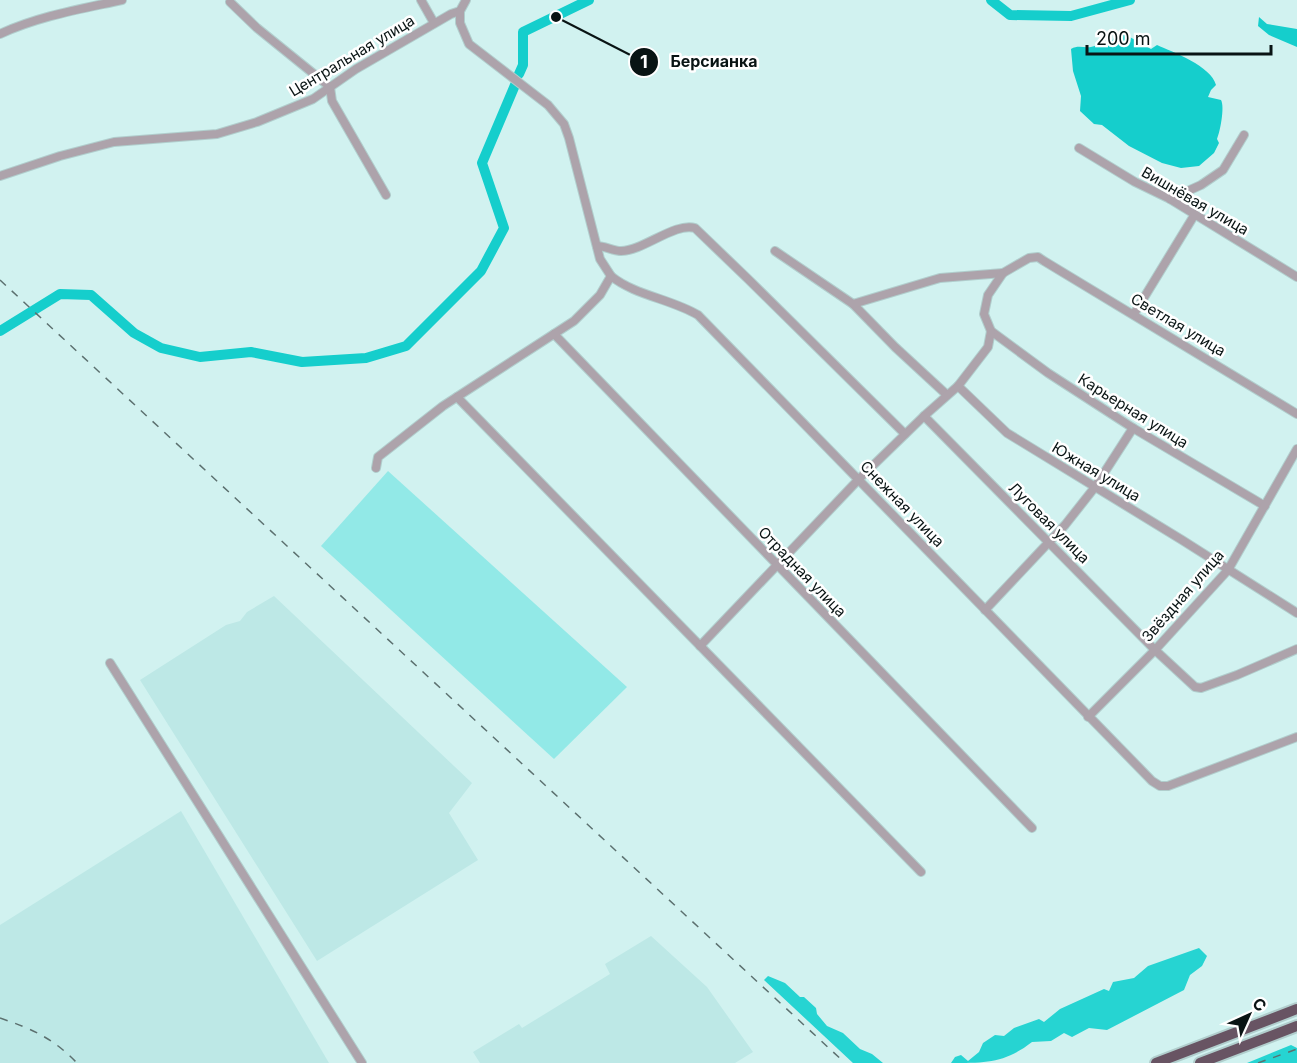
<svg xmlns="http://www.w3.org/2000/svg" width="1297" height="1063" font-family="Inter,sans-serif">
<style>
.built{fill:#bde8e6}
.green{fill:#92e9e7}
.forest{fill:#26d4d2}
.water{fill:#15cecc}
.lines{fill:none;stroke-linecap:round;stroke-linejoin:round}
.river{stroke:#15cecc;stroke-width:10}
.minor-casing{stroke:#b1cecd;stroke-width:10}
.highway-casing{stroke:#b1cecd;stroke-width:14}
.minor{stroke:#ada3ab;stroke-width:8}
.highway{stroke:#685463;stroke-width:10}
.rail{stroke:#5c706f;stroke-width:1.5;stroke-dasharray:8 8;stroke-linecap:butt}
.labels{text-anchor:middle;stroke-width:5;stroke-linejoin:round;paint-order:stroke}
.street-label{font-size:15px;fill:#091414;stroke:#fff}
.leader{fill:none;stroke:#091414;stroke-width:2}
.callout-dot{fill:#091414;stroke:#fff;stroke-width:2}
.mark-label{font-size:18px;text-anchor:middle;font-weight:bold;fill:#fff}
.callout-label{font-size:16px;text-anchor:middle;font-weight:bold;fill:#091414;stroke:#fff;stroke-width:5;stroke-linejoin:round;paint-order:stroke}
</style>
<rect width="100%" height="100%" fill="#d1f2f0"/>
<g class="built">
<polygon points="274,596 472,783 449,813 478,860 317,961 140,680 226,625 240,621 247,612"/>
<polygon points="181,811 329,1063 0,1063 0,925"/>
<polygon points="651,936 707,987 753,1052 735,1063 480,1063 473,1052 519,1024 522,1028 610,974 605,964"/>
</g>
<polygon class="green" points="388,471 627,687 554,759 321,546"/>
<g class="forest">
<path d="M1199 948 1207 956 1202 966 1190 975 1184 990 1107 1030 1089 1028 1072 1037 1064 1033 1051 1041 1032 1042C1005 1063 986 1063 951 1063L955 1057 961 1055 968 1061 979 1052 983 1043 995 1035 1004 1036 1014 1028 1039 1019 1044 1022 1060 1009 1104 989 1109 991 1113 982 1134 978 1148 966Z"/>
<polygon points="768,976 785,983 800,997 804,997 816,1008 817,1014 827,1026 843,1033 860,1049 872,1054 883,1063 853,1063 764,980"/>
<polygon points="1291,1045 1297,1048 1297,1063 1247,1063"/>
</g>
<g class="water">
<polygon points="1259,17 1267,24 1297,29 1297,47 1269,35 1258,26"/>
<path d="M1121 32 1151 49 1157 45C1173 52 1211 66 1216 85L1211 90 1208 97 1221 100C1225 107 1220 132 1217 139L1219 143 1214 153 1199 166 1181 168 1162 163 1129 146 1102 125 1094 124 1080 111 1081 96 1073 71 1071 49C1078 45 1083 48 1091 47 1099 45 1104 42 1112 41L1117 33Z"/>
</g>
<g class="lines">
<g class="river">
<polyline points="991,0 1010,15 1071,16 1130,0"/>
<polyline points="519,74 523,65 523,32 589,0"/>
<polyline points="0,331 60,294 91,295 134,333 161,348 200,357 251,352 302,362 366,358 406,346 481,271 504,228 482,163 515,85"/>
</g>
<g class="minor-casing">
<g id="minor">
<polyline points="421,0 434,23"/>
<polyline points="230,2 257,28 330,87 332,101 386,195"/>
<path d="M0 34C39 16 81 9 122 0"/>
<polyline points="1079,148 1135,182 1170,199 1297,277"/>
<polyline points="0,176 60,156 114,142 217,134 257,122 313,99 356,69 451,14 460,11 466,0"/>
<polyline points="1170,199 1201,185 1223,170 1244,135"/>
<path d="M597 246C605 246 613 251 621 251 643 251 675 222 695 228L748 279 905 434"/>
<polyline points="775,251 853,304 895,347 947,395"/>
<path d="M611 276C634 295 671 299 698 315L1152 781 1160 786H1168L1297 737"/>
<polyline points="853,304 940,278 1003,273"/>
<polyline points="1134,314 1195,214"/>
<polyline points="991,331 1048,373 1133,428 1265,506"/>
<polyline points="554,334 1032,828"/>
<polyline points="958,386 1007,433 1182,540 1297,613"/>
<polyline points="457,397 921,872"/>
<polyline points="924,416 1155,650 1195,687 1201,688 1237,675 1297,649"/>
<polyline points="376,468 378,457 443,406 574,321 600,295 611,276 600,259 569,138 564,124 548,105 469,44 460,23 460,11"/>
<polyline points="985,610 1065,525 1095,487 1133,428"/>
<polyline points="700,646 859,479 924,416 958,386 988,347 991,331 984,314 988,295 1003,273 1029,258 1038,257 1044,261 1297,414"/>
<polyline points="110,663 362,1063"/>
<polyline points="1088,717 1155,650 1228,570 1297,449"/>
</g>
</g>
<g class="highway-casing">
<g id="highway">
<polyline points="1156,1063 1297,1009"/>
<polyline points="1200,1063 1297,1026"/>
</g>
</g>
<use href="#minor" class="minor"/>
<use href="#highway" class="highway"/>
<g class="rail">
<polyline points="0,280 845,1063"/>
<path d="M0 1018C32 1029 53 1038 77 1063"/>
<polyline points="1258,1063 1297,1049"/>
</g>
</g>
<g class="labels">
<g class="street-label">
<text transform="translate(352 56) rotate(-31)" y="5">Центральная улица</text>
<text transform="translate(1195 201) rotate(30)" y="5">Вишнёвая улица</text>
<text transform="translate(1178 325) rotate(31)" y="5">Светлая улица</text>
<text transform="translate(1133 411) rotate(32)" y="5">Карьерная улица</text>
<text transform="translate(1096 472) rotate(31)" y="5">Южная улица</text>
<text transform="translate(902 504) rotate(46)" y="5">Снежная улица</text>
<text transform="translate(1049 523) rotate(45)" y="5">Луговая улица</text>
<text transform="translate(802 572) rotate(46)" y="5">Отрадная улица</text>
<text transform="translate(1183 596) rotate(-49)" y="5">Звёздная улица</text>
</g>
</g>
<path class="leader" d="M556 17L644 62"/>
<g class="callout-dot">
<circle cx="556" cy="17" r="6"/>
<circle cx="644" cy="62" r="15"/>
</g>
<g class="mark-label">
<text x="644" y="68">1</text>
</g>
<g class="callout-label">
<text x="714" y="67">Берсианка</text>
</g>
<g transform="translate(1249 1015) rotate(45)" stroke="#ffffff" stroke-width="4.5" paint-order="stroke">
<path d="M0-4.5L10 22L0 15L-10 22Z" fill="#091414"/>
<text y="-9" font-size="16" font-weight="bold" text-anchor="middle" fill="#091414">С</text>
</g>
<path d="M1087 45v9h184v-9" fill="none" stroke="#091414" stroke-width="3"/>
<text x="1096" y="45" font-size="18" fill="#091414" stroke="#ffffff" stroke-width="4.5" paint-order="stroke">200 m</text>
</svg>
